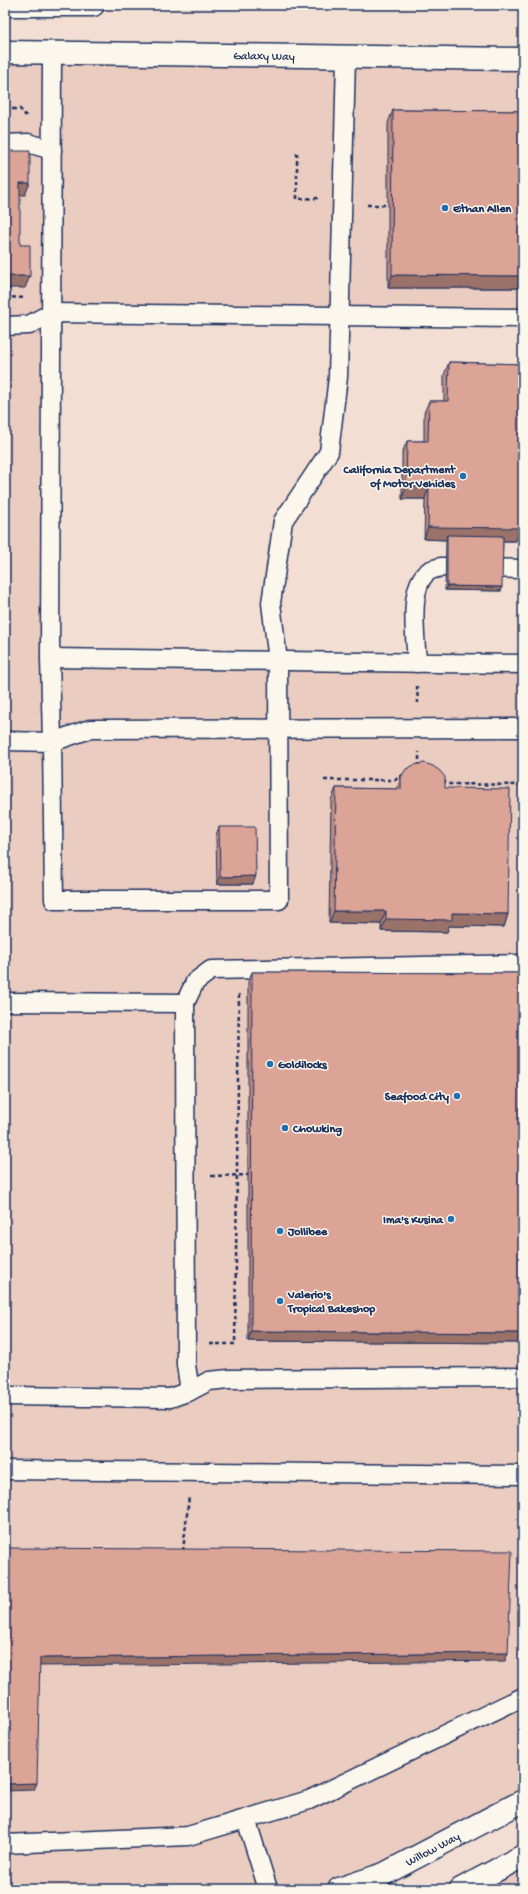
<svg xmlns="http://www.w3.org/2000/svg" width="528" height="1894" font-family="'Gochi Hand',sans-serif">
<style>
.built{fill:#ebccc0}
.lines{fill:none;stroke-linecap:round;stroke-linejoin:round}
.lane-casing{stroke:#1b2f5e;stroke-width:21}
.street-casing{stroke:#1b2f5e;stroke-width:25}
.path{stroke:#1b2f5e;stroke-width:2.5;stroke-dasharray:4 3;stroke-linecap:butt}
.lane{stroke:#fbf7ec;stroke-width:18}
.street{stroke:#fbf7ec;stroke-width:22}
.wall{fill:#bd8c82;stroke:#1b2f5e}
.shaded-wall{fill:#9a726a;stroke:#1b2f5e}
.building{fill:#dca397;stroke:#1b2f5e}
.poi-dot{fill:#1f6fb2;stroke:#fbf7ec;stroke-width:1.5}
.labels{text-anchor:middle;stroke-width:3;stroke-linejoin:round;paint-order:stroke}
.street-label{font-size:12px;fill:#1b2f5e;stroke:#fbf7ec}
.poi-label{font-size:12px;font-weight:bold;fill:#1b2f5e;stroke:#fbf7ec;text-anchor:start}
</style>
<rect width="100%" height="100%" fill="#f2ded2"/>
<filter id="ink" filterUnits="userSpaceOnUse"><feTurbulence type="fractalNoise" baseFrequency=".025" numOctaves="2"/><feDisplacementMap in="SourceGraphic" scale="8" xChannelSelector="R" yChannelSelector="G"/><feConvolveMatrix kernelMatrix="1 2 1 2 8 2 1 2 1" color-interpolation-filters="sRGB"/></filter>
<g filter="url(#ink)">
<g class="built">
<polygon points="5,52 523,59 523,318 51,313 50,658 523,664 523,1801 339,1889 5,1889"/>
<polygon points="523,1856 523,1889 461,1889"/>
</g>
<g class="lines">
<g class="lane-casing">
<g id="lane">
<polyline points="52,53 50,658 52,742 90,729 523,728"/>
<polyline points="5,144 28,143 52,150"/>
<polyline points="5,326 29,325 51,313 523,318"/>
<polyline points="50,658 523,664"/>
<path d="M417 663C416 640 407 585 429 571 432 569 437 568 441 567L523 569"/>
<polyline points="5,741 52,742 54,900 279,900 278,661 271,603 283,521 329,452 338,377 346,57"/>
<polyline points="5,1002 185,1003 195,982 211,970 523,964"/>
<polyline points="185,1003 186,1365 190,1391"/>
<polyline points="5,1396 170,1398 190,1391 209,1381 229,1379 523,1377"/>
<polyline points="5,1470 523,1475"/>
<polyline points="246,1819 268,1889"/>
<polyline points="5,1844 188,1836 309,1800 523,1697"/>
</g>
</g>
<g class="street-casing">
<g id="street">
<polyline points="5,5 93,5"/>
<path id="s1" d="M5 52 523 59"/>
<path id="s2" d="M339 1889 384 1874 523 1801"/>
<polyline points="461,1889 523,1856"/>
</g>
</g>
<g class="path">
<polyline points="5,109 20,109 26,116"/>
<polyline points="297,153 297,199 319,198"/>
<polyline points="367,205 388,205"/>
<polyline points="5,297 26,298"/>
<polyline points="9,297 9,288"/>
<polyline points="417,686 418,703"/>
<polyline points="419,767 419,752"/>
<polyline points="324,780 395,780 404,774"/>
<polyline points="443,780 447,784 523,785"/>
<polyline points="211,1176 248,1175"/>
<polyline points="210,1344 235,1344 239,994"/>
<polyline points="183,1551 189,1496"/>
</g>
<use href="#lane" class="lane"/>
<use href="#street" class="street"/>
</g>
<g class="wall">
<polygon points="393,110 523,111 523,288 388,288 388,123"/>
<polygon points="449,362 523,364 523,532 519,532 516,541 503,541 501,591 445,590 446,540 424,539 425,499 402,499 402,453 407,441 424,441 424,413 429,401 444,401 444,375"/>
<polygon points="401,777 445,788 508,914 504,927 449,926 447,932 381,931 381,924 329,923 331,800 336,788 397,789"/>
<polygon points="219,827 253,884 217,884 216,835"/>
<polygon points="252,972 523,973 523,1343 248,1341 248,982"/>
</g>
<g class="shaded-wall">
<polygon points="20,183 30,183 25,195 16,195"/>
<polygon points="392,275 523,276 523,288 388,288"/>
<polygon points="5,276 30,276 25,288 5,288"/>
<polygon points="406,486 429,487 425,499 402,499"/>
<polygon points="521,520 523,520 523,532 519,532 516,541 447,540 447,535 446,540 424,539 428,527"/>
<polygon points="447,586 502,587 501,591 445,590"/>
<polygon points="256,876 253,884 217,884 220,877"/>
<polygon points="334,911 386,911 381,924 329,923"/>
<polygon points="452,913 508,914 504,927 449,926 447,932 381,931 386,919"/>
<polygon points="251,1331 523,1333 523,1343 248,1341"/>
<polygon points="508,1653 505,1661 37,1666 40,1658"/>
<polygon points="37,1783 34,1790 5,1791 5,1784"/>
</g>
<g class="building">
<polygon points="393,110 523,111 523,276 392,275"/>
<polygon points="5,151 30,151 30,183 20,183 20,245 30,245 30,276 5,276"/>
<polygon points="449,362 523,364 523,520 521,520 521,528 428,527 429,487 406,486 407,441 428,441 429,401 448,401"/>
<polygon points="447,535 503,536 502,587 447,586"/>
<polygon points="424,763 433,766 440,771 445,777 445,788 510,789 508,914 452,913 452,920 386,919 386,911 334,911 336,788 401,789 401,777 406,769 414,765"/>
<polygon points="219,827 255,827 256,876 220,877"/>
<polygon points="252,972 523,973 523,1333 251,1331"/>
<polygon points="5,1548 512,1551 508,1653 40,1658 37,1783 5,1784"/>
</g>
</g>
<g class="poi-dot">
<circle cx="445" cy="208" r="4"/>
<circle cx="463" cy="476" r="4"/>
<circle cx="270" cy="1064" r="4"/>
<circle cx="457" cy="1096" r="4"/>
<circle cx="285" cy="1128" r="4"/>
<circle cx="451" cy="1219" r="4"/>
<circle cx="280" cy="1231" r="4"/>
<circle cx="280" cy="1301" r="4"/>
</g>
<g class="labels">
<g class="street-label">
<text dy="4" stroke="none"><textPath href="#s1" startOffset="259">Galaxy Way</textPath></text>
<text dy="4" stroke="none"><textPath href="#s2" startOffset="102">Willow Way</textPath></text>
</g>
<g class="poi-label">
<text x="453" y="212">Ethan Allen</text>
<text x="455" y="473" text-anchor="end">California Department<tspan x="455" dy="14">of Motor Vehicles</tspan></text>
<text x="278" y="1068">Goldilocks</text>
<text x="449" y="1100" text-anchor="end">Seafood City</text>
<text x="293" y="1132">Chowking</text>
<text x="443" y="1223" text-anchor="end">Ima's Kusina</text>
<text x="288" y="1235">Jollibee</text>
<text x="288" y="1298">Valerio's<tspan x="288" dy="14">Tropical Bakeshop</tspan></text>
</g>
</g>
<rect width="528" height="1894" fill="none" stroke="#fbf7ec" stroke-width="20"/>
<rect x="10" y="10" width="508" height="1874" fill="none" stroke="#1b2f5e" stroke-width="1.5" filter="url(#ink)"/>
</svg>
